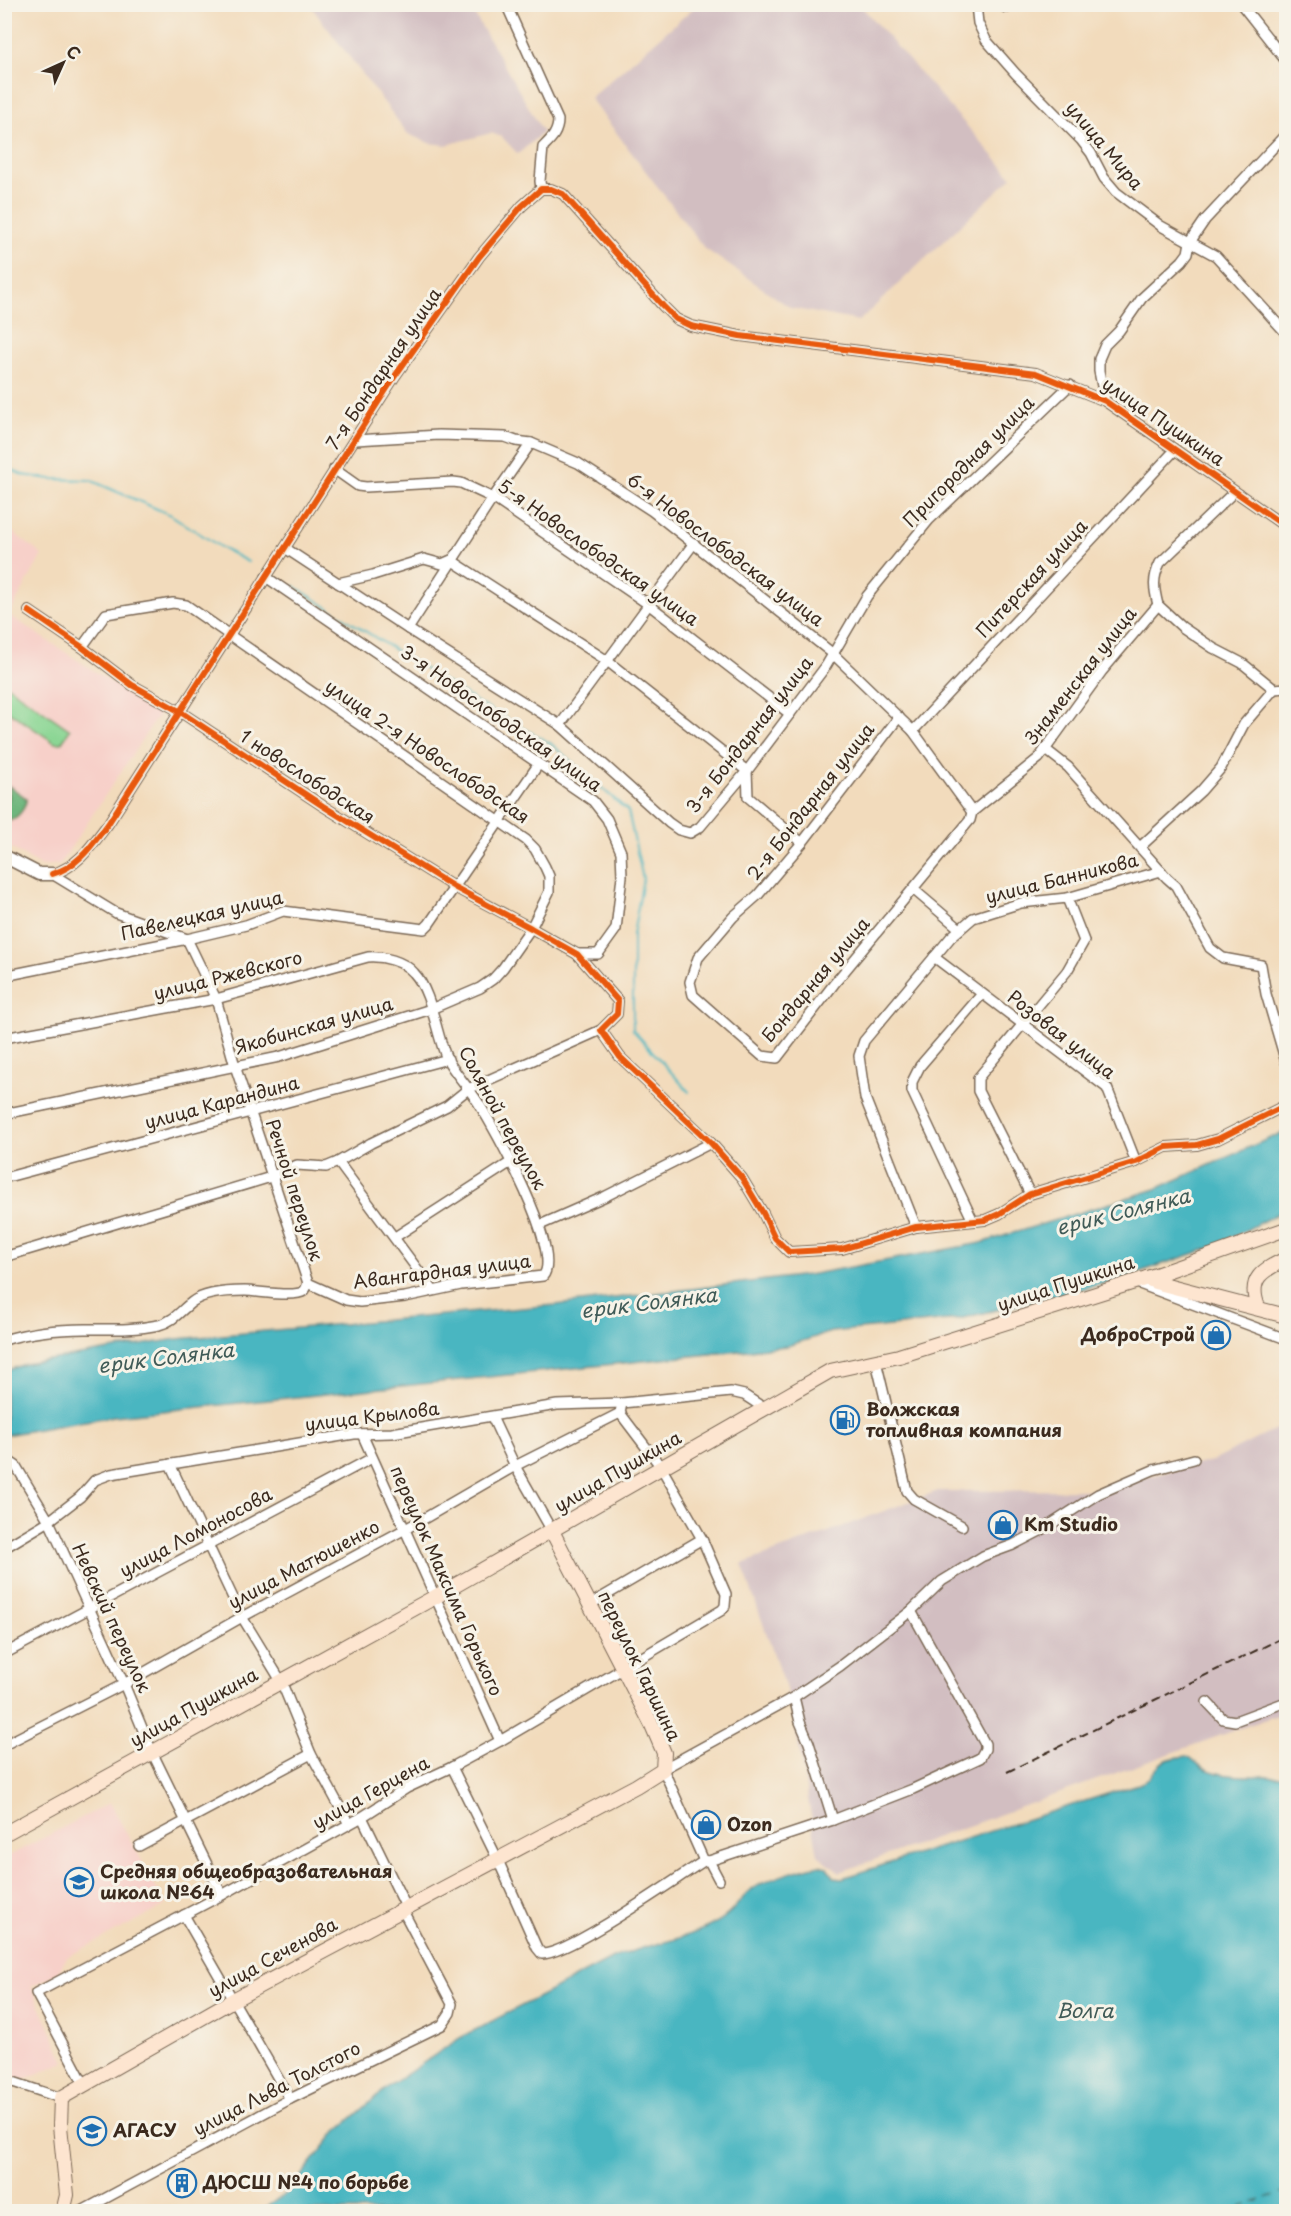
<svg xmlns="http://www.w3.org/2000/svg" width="1291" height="2216" font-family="'Playpen Sans',sans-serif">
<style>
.built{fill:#f7d0c9}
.industrial{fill:#d2bec1}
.green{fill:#89d593;stroke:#628058;stroke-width:1.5}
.forest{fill:#6eb67d;stroke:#54704e;stroke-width:1.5}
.water{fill:#48b6c1;stroke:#427070;stroke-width:1.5}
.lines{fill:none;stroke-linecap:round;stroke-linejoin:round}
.stream{stroke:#48b6c1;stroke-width:2}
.ferry{stroke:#405b57;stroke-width:1.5;stroke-dasharray:8 6;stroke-linecap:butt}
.minor-casing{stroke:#7b6855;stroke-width:12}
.tertiary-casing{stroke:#7b6855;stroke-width:15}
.secondary-casing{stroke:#7b6855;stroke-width:16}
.minor{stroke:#fff;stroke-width:9}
.tertiary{stroke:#fff;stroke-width:12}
.secondary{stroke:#fde5d0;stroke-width:14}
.rail{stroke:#3b2a1e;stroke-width:2;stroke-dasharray:9 4.5;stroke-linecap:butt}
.cycleway-casing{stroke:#f7f3e8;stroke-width:10}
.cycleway{stroke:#e8590c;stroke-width:6}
.labels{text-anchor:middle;stroke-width:6;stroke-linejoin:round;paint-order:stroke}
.street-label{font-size:18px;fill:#3b2a1e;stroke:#f7f3e8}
.poi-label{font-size:18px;font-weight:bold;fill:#3b2a1e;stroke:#f7f3e8;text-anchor:start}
.water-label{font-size:20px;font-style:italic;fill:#405b57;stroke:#f7f3e8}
</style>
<rect width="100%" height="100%" fill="#f7f3e8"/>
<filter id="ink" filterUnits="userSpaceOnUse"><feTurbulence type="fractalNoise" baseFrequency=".0167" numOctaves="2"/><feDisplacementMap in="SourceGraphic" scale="12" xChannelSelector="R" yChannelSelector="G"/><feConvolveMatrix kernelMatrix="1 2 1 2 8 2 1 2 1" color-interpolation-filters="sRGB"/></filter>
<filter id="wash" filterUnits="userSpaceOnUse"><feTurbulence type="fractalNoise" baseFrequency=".008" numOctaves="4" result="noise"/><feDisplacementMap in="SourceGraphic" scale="24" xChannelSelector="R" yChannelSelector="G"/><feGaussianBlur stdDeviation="1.35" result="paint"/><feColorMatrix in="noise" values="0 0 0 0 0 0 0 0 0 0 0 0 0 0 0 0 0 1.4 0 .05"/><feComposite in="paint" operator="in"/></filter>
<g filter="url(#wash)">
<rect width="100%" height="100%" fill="#f2dbbc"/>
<g class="built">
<polygon points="4,525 42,555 9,615 159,714 60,864 40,866 5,844"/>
<polygon points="110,1803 166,1905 67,1957 58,1973 31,1986 65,2062 22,2080 5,2075 5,1858"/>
</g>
<g class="industrial">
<polygon points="310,5 469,5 543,132 518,154 502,137 491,133 446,145 429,143 408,134"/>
<polygon points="697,5 860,5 1012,177 859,321 791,308 704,248 590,98"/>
<polygon points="1286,1424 1286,1712 840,1872 818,1855 791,1703 742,1564 938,1491 1094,1490 1212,1461"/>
</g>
<polygon class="green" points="5,684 70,730 61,743 55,743 5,709"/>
<path class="forest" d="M9 786 26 798C27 806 19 817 11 820L4 817 5 803 9 799Z"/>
<g class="water">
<polygon points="1286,1131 1286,1209 1216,1246 1110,1282 959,1319 831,1332 787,1346 114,1416 5,1435 5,1371 25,1364 177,1339 556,1305 808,1275 981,1243 1156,1189"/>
<path d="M1188 1756C1194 1760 1198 1765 1204 1768 1228 1780 1261 1775 1286 1776V2211H261L289 2191 335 2133 388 2087 460 2038 613 1958C647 1944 682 1941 714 1924 732 1915 737 1902 751 1890 761 1881 806 1867 820 1865L827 1867 833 1877 842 1878 1139 1784C1154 1778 1150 1773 1160 1764 1167 1758 1179 1757 1188 1756Z"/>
</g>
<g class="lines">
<g class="stream">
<polyline points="4,466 23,475 51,479 90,480 171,515 222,548 248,562"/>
<polyline points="294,586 480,704 550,743 628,811 643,879 633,935 633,1030 689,1092"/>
</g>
<polyline class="ferry" points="1227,2212 1286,2191"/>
</g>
</g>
<g filter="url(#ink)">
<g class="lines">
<g class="minor-casing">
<g id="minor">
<path d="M506 4 558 120C558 133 551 139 543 147L540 181 541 189"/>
<polyline points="998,4 1006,8 1019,4"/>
<polyline points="1241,4 1286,61"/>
<polyline points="976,5 978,23 986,40 1016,74 1081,140 1091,153 1104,178 1116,192 1161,226 1216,256 1286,333"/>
<polyline points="1105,401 1099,371 1099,359 1105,345 1119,331 1142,298 1182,261 1188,253 1190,242 1205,220 1286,134"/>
<polyline points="356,440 439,435 505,437 516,441 531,443 578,463 652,511 832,653 913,731 972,812"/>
<polyline points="334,469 358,486 366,487 453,482 461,483 493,498 648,604 790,714"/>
<polyline points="285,548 408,629 560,725 669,823 679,830 690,833 700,827 747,771 826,666 867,596 929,520 1070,385"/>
<polyline points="266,577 593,801 607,819 621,852 622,876 616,929 598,954 577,954"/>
<polyline points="338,583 373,575 424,559 442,564 451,560 606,660 747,771 748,797 802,843"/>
<polyline points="1158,605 1182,627 1213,648 1242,663 1274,689 1286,688"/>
<path d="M1158 605C1154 589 1152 579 1160 563L1234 492"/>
<polyline points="29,611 82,647 132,685 179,711 323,806 454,887 531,928 577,954 618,1001 617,1014 601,1030 620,1057 711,1143 742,1178 763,1213 775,1238 789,1252 842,1249 916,1227 985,1220 999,1214 1030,1194 1136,1162 1166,1147 1197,1145 1218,1139 1286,1105"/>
<polyline points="408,629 493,498 531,443"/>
<polyline points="899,717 802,843 758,895 733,917 698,958 690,982 693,995 762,1056 777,1058 834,984 970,820 972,812 1039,758 1102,671 1158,605"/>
<polyline points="560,725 694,543"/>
<polyline points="913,731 1175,450"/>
<polyline points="1045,749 1068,767 1167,878 1176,886 1210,948 1223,958 1261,965 1266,994 1286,1062"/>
<polyline points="1140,847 1201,791 1221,768 1244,724 1274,689"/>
<path d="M52 874C78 867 92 845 108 824L395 376 479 257 522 206 541 189H551L563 194 663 306 676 319 691 326 740 336 1036 373 1105 401 1286 527"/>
<polyline points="52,874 116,913 187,939 216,999 235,1066 308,1283"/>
<polyline points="913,889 960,929"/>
<polyline points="934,957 1107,1088 1136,1162"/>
<polyline points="4,976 187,939 246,925 283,911 424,929 429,924 538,765"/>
<path d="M4 1038 216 999 368 957C383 956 404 961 414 973 432 992 436 1035 447 1059 456 1075 470 1089 479 1104 495 1129 564 1253 543 1276L461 1285 405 1297 360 1302 346 1300 308 1283C307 1286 306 1289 304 1291 295 1298 257 1291 245 1291 229 1291 205 1292 192 1302 180 1311 174 1321 159 1325 134 1330 111 1329 86 1329 60 1329 30 1332 4 1340"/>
<polyline points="4,1114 279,1057 431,1009 480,988 493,979 503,968 531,928 549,892 549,876 545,867 535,849 526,840 186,605 173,603 106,614 82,647"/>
<polyline points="338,1162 432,1289"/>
<polyline points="4,1178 448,1059"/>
<polyline points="1030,1194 978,1091 978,1078 1067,971 1084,941 1067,898"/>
<polyline points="973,1221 912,1091 912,1082 920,1066 982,994"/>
<polyline points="540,1225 606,1196 711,1143"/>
<polyline points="916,1227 865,1098 859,1056 864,1041 951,937 973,918 1021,903 1067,898 1161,871"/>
<polyline points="395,1237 511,1162"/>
<polyline points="4,1257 271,1177 297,1165 326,1167 338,1162 371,1143 447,1106 468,1089 601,1030"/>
<polyline points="1134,1282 1286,1339"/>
<polyline points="876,1361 907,1491 914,1499 962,1526"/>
<polyline points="492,1417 515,1466 552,1531"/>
<polyline points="362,1434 500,1741"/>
<polyline points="4,1458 16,1466 49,1521 124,1684 152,1752 222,1895"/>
<polyline points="170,1464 242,1617 281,1681 311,1754 349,1824"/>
<polyline points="4,1548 49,1521 80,1497 95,1480 111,1474 354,1434 392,1433 557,1405 622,1403 731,1392 744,1395 764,1408"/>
<polyline points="589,1605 702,1539"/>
<polyline points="4,1654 372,1458"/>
<polyline points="794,1697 800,1722 809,1743 833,1820"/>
<polyline points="1207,1702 1223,1719 1235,1721 1286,1702"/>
<polyline points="4,1745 124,1684 242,1617 420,1521 515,1466 620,1413"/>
<path d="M452 1767 497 1858 537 1948 542 1954C568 1955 675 1879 704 1861"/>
<polyline points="362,1817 406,1907"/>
<polyline points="139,1846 311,1754"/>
<polyline points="709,1861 833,1820 913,1789 980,1758 985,1749 985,1744 911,1611"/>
<polyline points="719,1880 709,1861 704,1861 663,1769 794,1697 840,1666 911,1611 942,1581 983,1556 1013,1545 1042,1530 1098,1494 1153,1470 1194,1459"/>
<polyline points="184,1915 290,2099"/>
<polyline points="4,2079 61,2098"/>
<polyline points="84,2084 36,1993 222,1895 362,1817 407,1788 452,1767 500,1741 722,1610 725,1606 726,1594 702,1539 661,1467 620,1413 622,1403"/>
<polyline points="80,2212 290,2099 442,2025 450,2013 452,2004 402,1909"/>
</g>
</g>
<g class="tertiary-casing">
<polyline id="tertiary" points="4,856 39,874 52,874"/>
</g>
<g class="secondary-casing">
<g id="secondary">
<polyline points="1147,1278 1155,1282 1286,1316"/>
<path d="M1258 1307C1247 1278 1263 1270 1286 1259"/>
<polyline points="4,1834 435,1597 830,1371 899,1356 1147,1278 1286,1229"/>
<polyline points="63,2212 67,2195 60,2126 61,2098 233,2000 636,1786 663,1769 664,1753 652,1725 552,1531"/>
</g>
</g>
<use href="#minor" class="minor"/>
<use href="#tertiary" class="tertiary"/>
<use href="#secondary" class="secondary"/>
<polyline class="rail" points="1007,1772 1286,1636"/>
<g class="cycleway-casing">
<g id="cycleway">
<polyline points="29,611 82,647 132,685 179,711 323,806 454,887 531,928 577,954 618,1001 617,1014 601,1030 620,1057 711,1143 742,1178 763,1213 775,1238 789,1252 842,1249 916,1227 985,1220 999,1214 1030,1194 1136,1162 1166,1147 1197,1145 1218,1139 1286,1105"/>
<path d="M52 874C78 867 92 845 108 824L395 376 479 257 522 206 541 189H551L563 194 663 306 676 319 691 326 740 336 1036 373 1105 401 1286 527"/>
</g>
</g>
<use href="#cycleway" class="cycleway"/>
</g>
</g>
<defs>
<g id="shop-ring" transform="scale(1.5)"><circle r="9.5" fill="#f7f3e8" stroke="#1f6fb2" stroke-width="1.5"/><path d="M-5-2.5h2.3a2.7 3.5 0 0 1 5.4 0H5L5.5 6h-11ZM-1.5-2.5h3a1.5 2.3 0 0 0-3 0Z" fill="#1f6fb2"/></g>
<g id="fuel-ring" transform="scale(1.5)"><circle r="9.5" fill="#f7f3e8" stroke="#1f6fb2" stroke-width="1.5"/><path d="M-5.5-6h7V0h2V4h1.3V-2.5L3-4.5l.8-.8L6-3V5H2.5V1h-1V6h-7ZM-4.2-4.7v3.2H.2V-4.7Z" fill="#1f6fb2"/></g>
<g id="school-ring" transform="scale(1.5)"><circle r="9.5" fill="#f7f3e8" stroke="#1f6fb2" stroke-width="1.5"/><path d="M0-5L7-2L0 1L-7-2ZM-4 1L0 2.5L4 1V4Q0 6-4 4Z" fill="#1f6fb2"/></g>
<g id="university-ring" transform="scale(1.5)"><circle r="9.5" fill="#f7f3e8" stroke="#1f6fb2" stroke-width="1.5"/><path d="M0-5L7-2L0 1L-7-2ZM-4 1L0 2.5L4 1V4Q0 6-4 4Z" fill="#1f6fb2"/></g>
<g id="building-ring" transform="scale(1.5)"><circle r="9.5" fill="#f7f3e8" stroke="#1f6fb2" stroke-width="1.5"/><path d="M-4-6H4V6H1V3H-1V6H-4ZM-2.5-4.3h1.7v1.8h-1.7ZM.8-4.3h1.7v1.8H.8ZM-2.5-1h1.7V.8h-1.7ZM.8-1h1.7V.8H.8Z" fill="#1f6fb2"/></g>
</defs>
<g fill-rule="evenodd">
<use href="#shop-ring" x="1216" y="1335"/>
<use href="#fuel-ring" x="845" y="1420"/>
<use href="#shop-ring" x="1003" y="1525"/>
<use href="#shop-ring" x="706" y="1825"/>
<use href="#school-ring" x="79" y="1882"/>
<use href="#university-ring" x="92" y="2131"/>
<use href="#building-ring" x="182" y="2183"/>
</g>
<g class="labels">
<g class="street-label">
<text transform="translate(1104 146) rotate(50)" y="6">улица Мира</text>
<text transform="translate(384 369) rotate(-56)" y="6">7-я Бондарная улица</text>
<text transform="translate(1163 422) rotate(34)" y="6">улица Пушкина</text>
<text transform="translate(969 462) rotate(-45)" y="6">Пригородная улица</text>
<text transform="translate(725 550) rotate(37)" y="6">6-я Новослободская улица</text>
<text transform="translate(598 553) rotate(35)" y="6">5-я Новослободская улица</text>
<text transform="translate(1032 579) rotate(-47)" y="6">Питерская улица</text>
<text transform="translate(1081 676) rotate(-52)" y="6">Знаменская улица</text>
<text transform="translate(501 719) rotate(35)" y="6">3-я Новослободская улица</text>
<text transform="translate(750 735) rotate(-52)" y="6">3-я Бондарная улица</text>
<text transform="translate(427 752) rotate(34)" y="6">улица 2-я Новослободская</text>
<text transform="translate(307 777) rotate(33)" y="6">1 новослободская</text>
<text transform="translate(811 802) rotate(-52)" y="6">2-я Бондарная улица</text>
<text transform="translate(1062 879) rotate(-14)" y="6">улица Банникова</text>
<text transform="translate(202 916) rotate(-13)" y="6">Павелецкая улица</text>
<text transform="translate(228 976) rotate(-14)" y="6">улица Ржевского</text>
<text transform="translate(816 980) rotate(-50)" y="6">Бондарная улица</text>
<text transform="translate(314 1026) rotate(-16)" y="6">Якобинская улица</text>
<text transform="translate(1061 1035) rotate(38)" y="6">Розовая улица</text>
<text transform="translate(222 1103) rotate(-15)" y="6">улица Карандина</text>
<text transform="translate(502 1118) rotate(61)" y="6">Соляной переулок</text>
<text transform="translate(294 1190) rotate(72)" y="6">Речной переулок</text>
<text transform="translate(442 1272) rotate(-7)" y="6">Авангардная улица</text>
<text transform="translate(1066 1284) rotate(-18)" y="6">улица Пушкина</text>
<text transform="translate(372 1417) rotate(-7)" y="6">улица Крылова</text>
<text transform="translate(618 1472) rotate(-30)" y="6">улица Пушкина</text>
<text transform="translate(196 1533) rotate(-28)" y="6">улица Ломоносова</text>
<text transform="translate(304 1565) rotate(-28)" y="6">улица Матюшенко</text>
<text transform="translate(446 1581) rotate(66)" y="6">переулок Максима Горького</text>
<text transform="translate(111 1618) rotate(65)" y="6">Невский переулок</text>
<text transform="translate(639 1666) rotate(64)" y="6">переулок Гаршина</text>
<text transform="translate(194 1708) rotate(-29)" y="6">улица Пушкина</text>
<text transform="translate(371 1793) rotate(-29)" y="6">улица Герцена</text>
<text transform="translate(273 1958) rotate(-29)" y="6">улица Сеченова</text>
<text transform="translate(277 2089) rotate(-27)" y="6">улица Льва Толстого</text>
</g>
<g class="poi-label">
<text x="1195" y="1341" text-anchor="end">ДоброСтрой</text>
<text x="866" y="1416">Волжская<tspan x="866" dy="21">топливная компания</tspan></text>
<text x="1024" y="1531">Кm Studio</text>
<text x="727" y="1831">Ozon</text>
<text x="100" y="1878">Средняя общеобразовательная<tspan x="100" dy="21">школа №64</tspan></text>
<text x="113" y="2137">АГАСУ</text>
<text x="203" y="2189">ДЮСШ №4 по борьбе</text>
</g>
<g class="water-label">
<text transform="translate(1123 1212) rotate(-14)" y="7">ерик Солянка</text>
<text transform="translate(649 1303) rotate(-7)" y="7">ерик Солянка</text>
<text transform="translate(166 1358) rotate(-7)" y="7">ерик Солянка</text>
<text x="1085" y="2018">Волга</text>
</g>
</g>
<rect width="1291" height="2216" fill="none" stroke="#f7f3e8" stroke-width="24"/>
<g transform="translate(63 63) rotate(45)" stroke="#f7f3e8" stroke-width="4.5" paint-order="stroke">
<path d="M0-4.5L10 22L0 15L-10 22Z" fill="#3b2a1e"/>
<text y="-9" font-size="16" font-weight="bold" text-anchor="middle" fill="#3b2a1e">С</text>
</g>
</svg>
